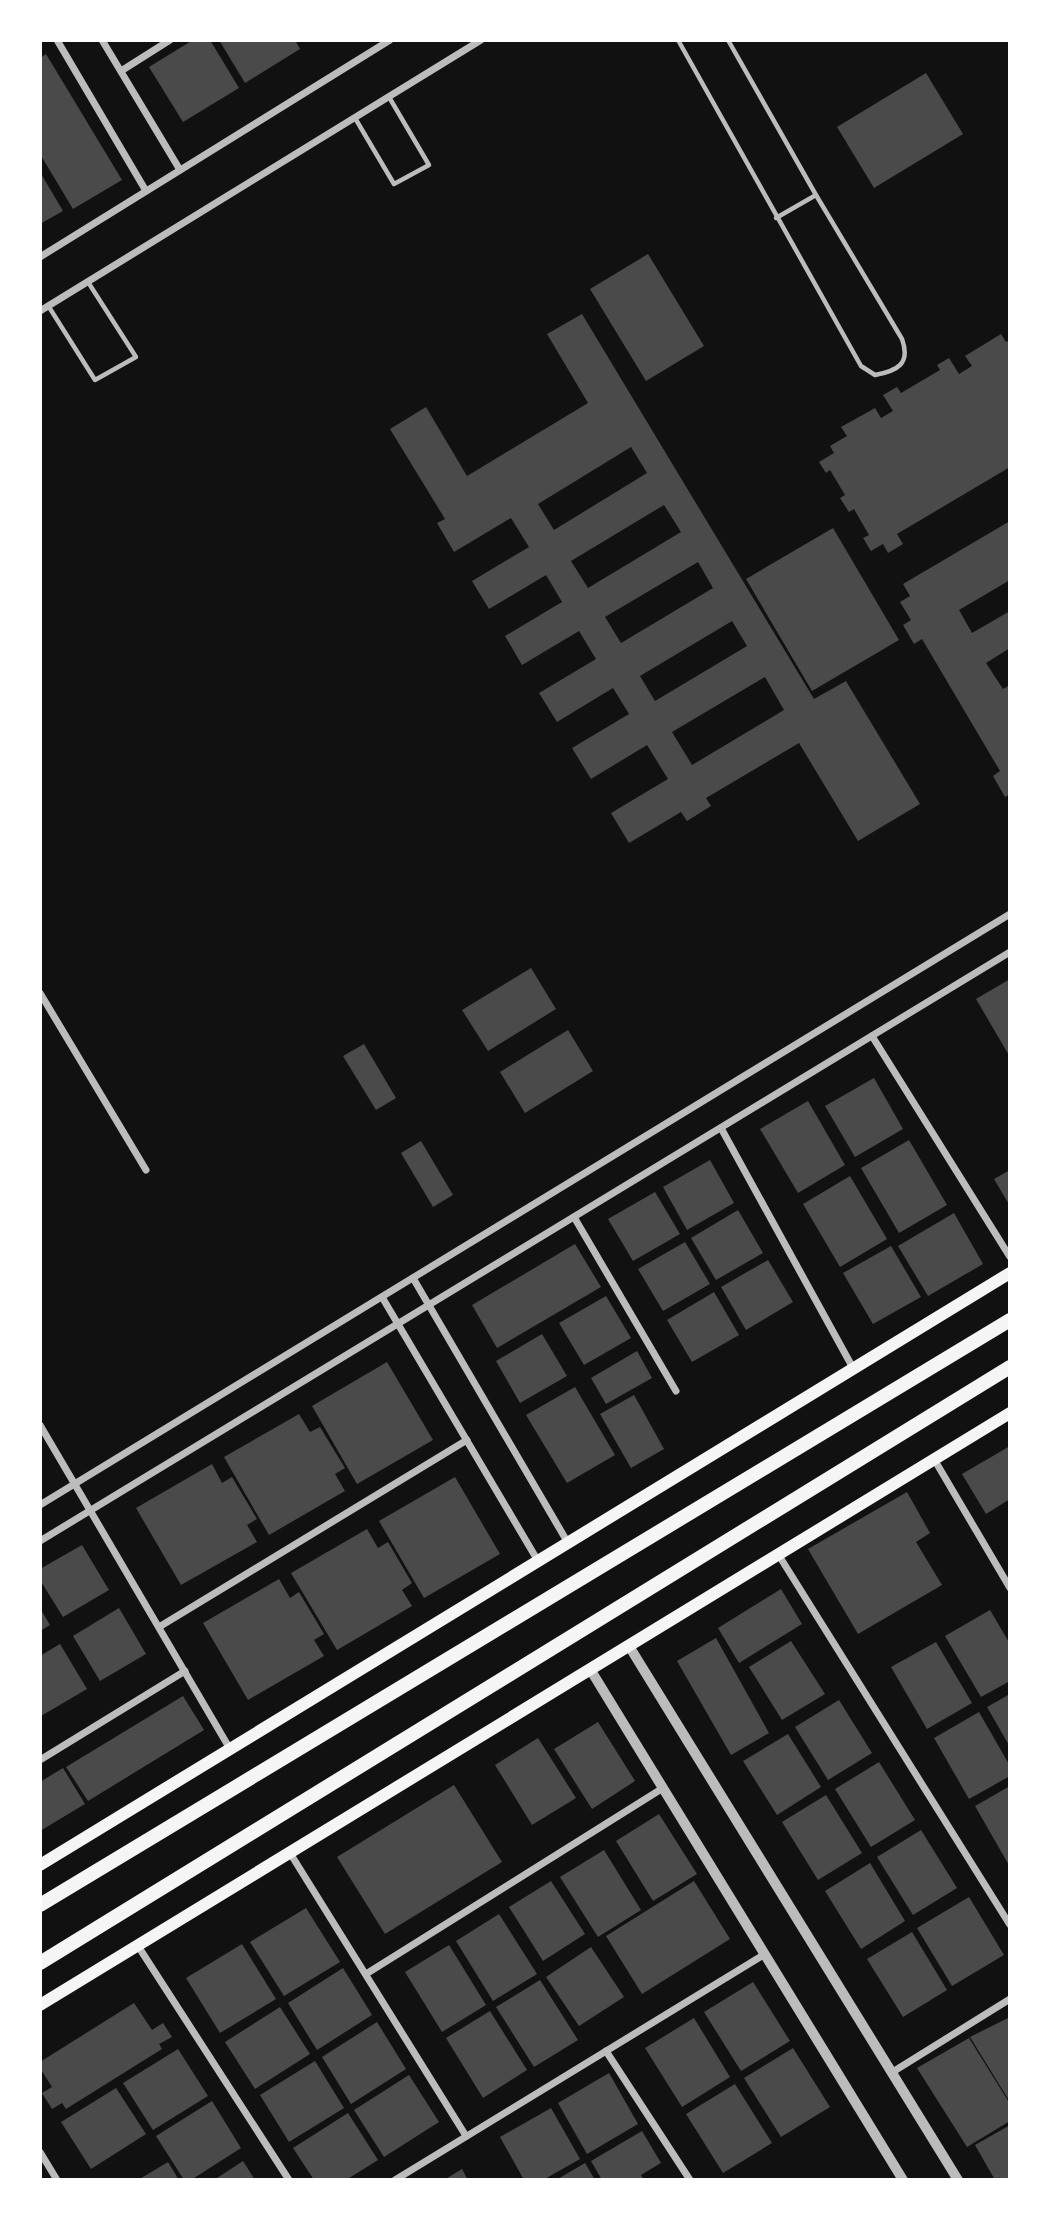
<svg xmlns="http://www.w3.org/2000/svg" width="1050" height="2220" font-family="'Alegreya Sans',sans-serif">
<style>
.building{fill:#4a4a4a;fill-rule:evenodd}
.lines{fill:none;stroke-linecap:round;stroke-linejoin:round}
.service{stroke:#bcbcbc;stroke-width:4.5}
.minor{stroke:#bcbcbc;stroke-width:7}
.tertiary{stroke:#bcbcbc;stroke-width:10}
.secondary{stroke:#f5f5f5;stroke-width:12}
.primary{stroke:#f5f5f5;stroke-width:14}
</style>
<rect width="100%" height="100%" fill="#111"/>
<g class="building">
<polygon points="193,40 210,40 239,88 183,122 149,67"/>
<polygon points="219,40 295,40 300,49 245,83"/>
<polygon points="46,54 122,180 73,209 40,154 40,58"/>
<polygon points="926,73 963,134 874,188 837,127"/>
<polygon points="40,172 63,211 40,224"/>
<polygon points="648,254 704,346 646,381 590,289"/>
<path d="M582 314 814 699 846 681 920 804 858 841 799 743 706 798 711 806 687 821 681 812 629 843 611 813 668 779 647 745 591 779 572 748 629 714 613 688 557 722 539 693 596 659 579 631 522 665 505 636 562 602 546 575 489 609 472 581 529 547 511 518 454 552 437 523 445 519 390 429 426 407 467 476 588 403 547 334ZM631 447 647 473 554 530 538 504ZM664 505 681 532 588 588 571 561ZM698 562 713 588 621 643 605 617ZM732 621 747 646 655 701 640 676ZM765 677 784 710 692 765 672 732Z"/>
<polygon points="1001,334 1006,342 1010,340 1010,467 897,534 903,544 888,553 883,544 871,551 863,538 869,535 854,509 849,512 840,498 845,495 830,470 826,473 819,462 834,453 830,446 847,436 841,427 875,408 881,418 893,411 883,395 897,387 901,393 940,370 937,365 949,358 959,374 972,366 965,356"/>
<polygon points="1010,521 1010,580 959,610 972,633 1010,611 1010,648 986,663 1003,689 1010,685 1010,794 1005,797 993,776 1000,771 922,639 914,644 903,625 911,620 900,602 910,596 903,584"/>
<polygon points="833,528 899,640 812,691 746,579"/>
<polygon points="531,968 556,1009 488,1051 462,1010"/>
<polygon points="1010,979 1010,1057 976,999"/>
<polygon points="568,1030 593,1071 525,1113 500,1072"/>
<polygon points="364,1044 396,1098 376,1110 343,1056"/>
<polygon points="874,1078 903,1129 855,1157 825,1106"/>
<polygon points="808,1101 845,1165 798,1193 760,1129"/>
<polygon points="909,1140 947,1205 899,1233 861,1168"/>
<polygon points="421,1141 453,1195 433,1207 401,1153"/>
<polygon points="710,1160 734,1203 687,1230 663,1187"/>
<polygon points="1010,1170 1010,1206 994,1179"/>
<polygon points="850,1176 887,1239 840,1267 803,1204"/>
<polygon points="655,1192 680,1234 633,1261 608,1219"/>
<polygon points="738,1210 763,1253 716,1280 691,1238"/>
<polygon points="954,1213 983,1264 928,1296 898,1246"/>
<polygon points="685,1242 710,1284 663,1311 638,1269"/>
<polygon points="575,1244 601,1287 497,1348 472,1305"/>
<polygon points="891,1246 921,1297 873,1324 843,1273"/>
<polygon points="768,1260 793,1302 746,1330 721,1287"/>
<polygon points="714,1292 739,1335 692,1362 667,1320"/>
<polygon points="606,1296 631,1338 584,1365 559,1323"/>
<polygon points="542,1334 567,1376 520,1403 496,1361"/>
<polygon points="637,1351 652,1378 606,1404 591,1378"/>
<polygon points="387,1362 433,1440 357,1484 312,1406"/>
<polygon points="575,1387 615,1455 567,1483 526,1415"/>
<polygon points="634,1395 664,1449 631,1468 600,1414"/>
<polygon points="299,1414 310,1432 320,1427 345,1468 335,1474 345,1491 269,1535 224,1457"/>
<polygon points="1010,1446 1010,1499 986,1514 962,1474"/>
<polygon points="212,1464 222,1483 232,1477 257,1519 247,1525 257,1542 181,1585 136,1508"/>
<polygon points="455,1477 500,1554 424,1598 379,1521"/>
<polygon points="907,1492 930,1533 916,1542 942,1585 858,1634 808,1549"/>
<polygon points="367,1529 378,1548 388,1542 412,1583 402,1590 412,1606 337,1650 291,1573"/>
<polygon points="82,1545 109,1590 63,1617 40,1580 40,1569"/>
<polygon points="279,1579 290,1598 299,1592 324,1634 314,1640 324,1656 248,1700 203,1623"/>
<polygon points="781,1589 802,1624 739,1663 718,1628"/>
<polygon points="40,1608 50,1625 40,1631"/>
<polygon points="119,1608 146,1654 100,1681 73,1636"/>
<polygon points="990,1610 1010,1644 1010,1681 981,1697 945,1636"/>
<polygon points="716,1638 769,1733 731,1755 677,1661"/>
<polygon points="791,1641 825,1694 782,1720 749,1667"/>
<polygon points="936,1642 972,1703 927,1729 891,1667"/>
<polygon points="60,1644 87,1689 41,1716 40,1656"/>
<polygon points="1010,1694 1010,1747 987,1707"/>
<polygon points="183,1696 204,1730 88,1801 66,1767"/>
<polygon points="839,1700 872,1753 828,1780 795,1727"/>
<polygon points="979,1712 1010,1766 1010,1776 969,1799 934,1738"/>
<polygon points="598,1722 635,1781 592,1809 554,1749"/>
<polygon points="788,1734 821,1787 777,1815 743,1761"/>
<polygon points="538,1738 576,1798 532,1825 495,1765"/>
<polygon points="879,1762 915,1820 871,1847 835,1789"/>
<polygon points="63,1768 85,1804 40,1831 40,1782"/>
<polygon points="454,1785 502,1862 385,1934 337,1857"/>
<polygon points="1010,1786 1010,1867 975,1806"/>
<polygon points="826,1795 862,1853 818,1880 782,1822"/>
<polygon points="659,1814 697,1874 653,1901 616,1841"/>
<polygon points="921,1830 957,1888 913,1915 877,1857"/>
<polygon points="604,1850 641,1910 598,1937 560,1877"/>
<polygon points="870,1863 905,1921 861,1949 825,1891"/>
<polygon points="551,1881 585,1934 543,1961 509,1907"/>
<polygon points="694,1881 730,1939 642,1994 606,1936"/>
<polygon points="969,1897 1004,1955 952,1986 917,1928"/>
<polygon points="306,1908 340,1962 284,1996 250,1942"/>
<polygon points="499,1914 537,1974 493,2001 456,1941"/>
<polygon points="912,1932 947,1990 903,2017 867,1959"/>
<polygon points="242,1944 276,1999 220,2033 186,1978"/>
<polygon points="449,1945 486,2005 442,2032 405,1972"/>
<polygon points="591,1947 624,1997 579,2026 546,1977"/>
<polygon points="343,1968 372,2015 317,2050 288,2003"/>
<polygon points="540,1980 578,2040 534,2067 496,2007"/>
<polygon points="753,1982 790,2041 741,2071 704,2012"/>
<polygon points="134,2003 152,2030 163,2023 172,2037 159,2044 162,2049 66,2109 62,2103 52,2109 42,2093 52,2087 40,2068 40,2062"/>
<polygon points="280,2007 310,2054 255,2089 225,2042"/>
<polygon points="490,2011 527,2070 483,2098 446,2038"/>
<polygon points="1010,2017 1010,2102 970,2037"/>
<polygon points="694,2018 730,2077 682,2107 645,2048"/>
<polygon points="377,2022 406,2069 351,2104 322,2057"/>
<polygon points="969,2038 1010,2104 1010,2121 967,2147 917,2068"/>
<polygon points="793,2048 830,2107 781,2137 744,2078"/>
<polygon points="178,2049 208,2096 153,2130 123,2083"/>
<polygon points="315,2061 344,2108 289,2142 260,2095"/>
<polygon points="609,2073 638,2124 587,2154 558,2103"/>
<polygon points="409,2075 439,2122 384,2157 354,2110"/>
<polygon points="735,2084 772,2143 723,2173 686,2114"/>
<polygon points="116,2088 146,2134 91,2169 61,2122"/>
<polygon points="212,2101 241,2148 191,2180 184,2180 156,2136"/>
<polygon points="551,2108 580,2159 543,2180 524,2180 500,2137"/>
<polygon points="348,2113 378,2160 346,2180 314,2180 293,2148"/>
<polygon points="1010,2125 1010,2180 995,2180 975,2145"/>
<polygon points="642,2131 661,2163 641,2175 644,2180 602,2180 591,2161"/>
<polygon points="243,2161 255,2180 214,2180"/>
<polygon points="168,2162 179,2180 138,2180"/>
<polygon points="585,2163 595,2180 556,2180"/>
<polygon points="462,2169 468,2180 444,2180"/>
</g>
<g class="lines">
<g class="service">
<path d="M678 40 861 366 875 375C897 371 911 364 902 339L816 195 728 40"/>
<polyline points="355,118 394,184 429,165 389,97"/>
<polyline points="776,218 816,195"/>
<polyline points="49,307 95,380 136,357 88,282"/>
</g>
<g class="minor">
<polyline points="57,40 146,191"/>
<polyline points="102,40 180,170"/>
<polyline points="121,71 170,40"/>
<polyline points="40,257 390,40"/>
<polyline points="40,311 481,40"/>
<polyline points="40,993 146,1170"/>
<polyline points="872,1036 1010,1257"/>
<polyline points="721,1128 853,1368"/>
<polyline points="574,1217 676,1391"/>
<polyline points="413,1278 568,1543"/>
<polyline points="382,1297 538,1561"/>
<polyline points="40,1425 230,1749"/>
<polyline points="934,1459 1010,1588"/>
<polyline points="40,1505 1010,914"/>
<polyline points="40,1541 1010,952"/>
<polyline points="778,1554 1010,1925"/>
<polyline points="159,1627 467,1440"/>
<polyline points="40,1760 185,1671"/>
<polyline points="290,1853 466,2136"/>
<polyline points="138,1946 289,2180"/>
<polyline points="366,1974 663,1788"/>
<polyline points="606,2051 690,2180"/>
<polyline points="891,2073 1010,1999"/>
<polyline points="40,2152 57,2180"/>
<polyline points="395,2180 765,1954"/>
</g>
<g class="tertiary">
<polyline points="629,1646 958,2180"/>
<polyline points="590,1669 903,2180"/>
</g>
<g class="secondary">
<polyline points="40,1865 1010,1273"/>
<polyline points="40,2005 1010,1413"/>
</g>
<g class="primary">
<polyline points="40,1905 1010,1320"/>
<polyline points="40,1963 1010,1367"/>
</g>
</g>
<rect width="1050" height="2220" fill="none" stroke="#ffffff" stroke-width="84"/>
</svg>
